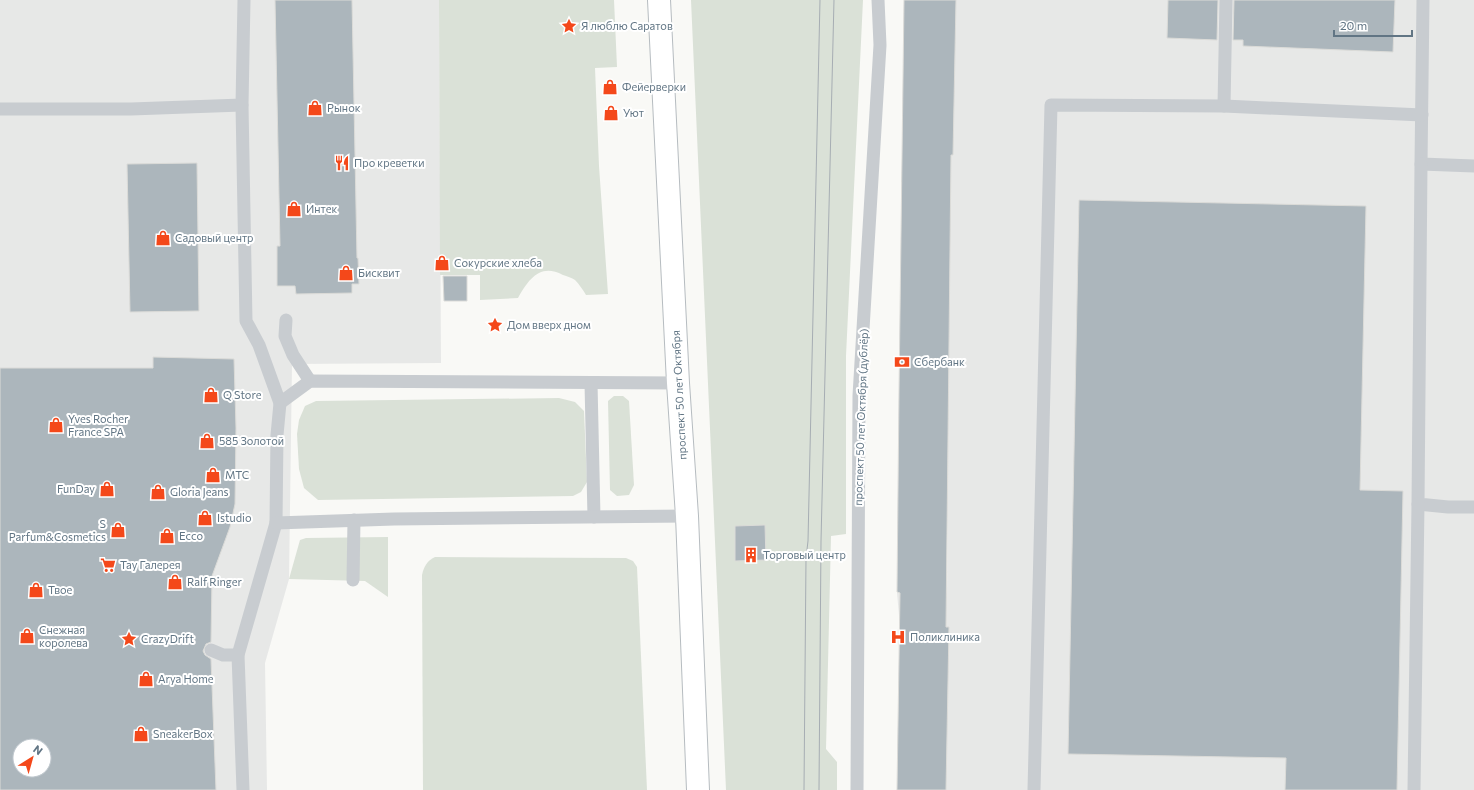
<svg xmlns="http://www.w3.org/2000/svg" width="1474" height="790" font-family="Commissioner,sans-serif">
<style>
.built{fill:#e7e8e7;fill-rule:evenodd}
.green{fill:#dae1d7}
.building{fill:#acb6bc;stroke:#dbdbd8;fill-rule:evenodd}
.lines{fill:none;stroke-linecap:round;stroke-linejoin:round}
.primary-casing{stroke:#b6bcc0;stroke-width:24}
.service{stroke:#c8ccd0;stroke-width:13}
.primary{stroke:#fff;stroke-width:22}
.tram{stroke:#a6adb3;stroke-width:1}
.labels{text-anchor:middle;stroke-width:4;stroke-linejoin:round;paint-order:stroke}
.poi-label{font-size:11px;fill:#617584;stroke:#fff;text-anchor:start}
.street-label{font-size:11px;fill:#617584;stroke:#fff}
</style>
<rect width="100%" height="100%" fill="#f9f9f6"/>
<g class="built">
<path d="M0 0H439L441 363 292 364 289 579 265 663 267 790H0ZM20 746H44V770H20Z"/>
<polygon points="956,0 1474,0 1474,790 946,790 949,627 900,626 897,593 947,593 950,183 901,182 903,155 953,155"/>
</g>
<g class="green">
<path d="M439 0H614L617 67 595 68 599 166 608 294 586 295C583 290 579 284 575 280 572 278 567 276 563 275 540 263 529 279 518 298L480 300V275H440Z"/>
<polygon points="691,0 863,0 846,356 846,534 831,536 826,749 837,762 837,790 726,790"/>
<polygon points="614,396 623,396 629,401 634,485 629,495 617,496 610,490 608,401"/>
<polygon points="559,398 575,402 584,411 587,482 581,492 573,496 318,500 304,488 299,469 297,434 299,420 305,406 316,401"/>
<polygon points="388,537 388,597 365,581 289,579 300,540 306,538"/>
<path d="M435 557 626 558 633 561 637 567 647 790H423L422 575C424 566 427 561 435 557Z"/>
</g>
<g class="building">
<polygon points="275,0 352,0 357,258 358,258 359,284 352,284 352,293 296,294 295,286 277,286 277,246 280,246"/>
<polygon points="904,0 956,0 953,155 951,155 946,627 949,627 946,790 897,790 900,593 897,592 899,392"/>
<polygon points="1168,0 1218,0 1217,40 1167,38"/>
<polygon points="1234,0 1395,0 1393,52 1243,46 1243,40 1233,40"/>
<polygon points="197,163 199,311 130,312 127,164"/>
<polygon points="1079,200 1366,206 1360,490 1403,491 1397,790 1285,790 1286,758 1068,754"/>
<polygon points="443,276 467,276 467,301 444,301"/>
<path d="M153 357 234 359 236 428 235 504 230 527 212 576 211 642 206 644 203 651 205 655 211 659 216 790H0V368H153ZM20 746H44V770H20Z"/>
<polygon points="765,525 766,560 735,561 735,526"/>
</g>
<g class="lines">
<g class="primary-casing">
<polyline id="primary" points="659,0 678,383 687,516 698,790"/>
</g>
<g class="service">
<polyline points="1423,0 1421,164 1474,166"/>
<polyline points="242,105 246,321 259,345 280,403 277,435 276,523 238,655 243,790"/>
<polyline points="1224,106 1226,0"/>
<polyline points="0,109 131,109 242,105 244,0"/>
<polyline points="1421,164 1418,504 1448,507 1474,507"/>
<polyline points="286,320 285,336 293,355 310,381"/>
<polyline points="591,383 594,517"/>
<polyline points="280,403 310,381 678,383"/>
<polyline points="276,523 394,519 687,516"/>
<polyline points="353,580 354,520"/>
<polyline points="211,650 223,655 238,655"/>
<polyline points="857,790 859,396 880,45 878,0"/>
<polyline points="1034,790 1051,105 1224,106 1422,115"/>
<polyline points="1414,790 1418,504"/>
</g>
<use href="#primary" class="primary"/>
<g class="tram">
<polyline points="804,790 806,558 808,541 820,0"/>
<polyline points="819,790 821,541 834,0"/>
</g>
</g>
<defs>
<g id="sight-bare" transform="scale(1.2)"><path d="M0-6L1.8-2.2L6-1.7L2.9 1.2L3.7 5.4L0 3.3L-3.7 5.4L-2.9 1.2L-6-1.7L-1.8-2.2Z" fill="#f4481a" stroke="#fff" stroke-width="2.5" paint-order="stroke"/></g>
<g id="shop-bare" transform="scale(1.2)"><path d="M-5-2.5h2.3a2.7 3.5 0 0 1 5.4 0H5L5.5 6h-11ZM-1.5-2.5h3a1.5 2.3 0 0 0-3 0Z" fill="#f4481a" stroke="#fff" stroke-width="2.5" paint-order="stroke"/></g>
<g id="restaurant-bare" transform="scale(1.2)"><path d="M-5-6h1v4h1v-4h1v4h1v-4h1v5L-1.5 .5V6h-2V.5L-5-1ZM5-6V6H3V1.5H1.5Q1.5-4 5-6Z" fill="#f4481a" stroke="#fff" stroke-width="2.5" paint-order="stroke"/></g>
<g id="bank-bare" transform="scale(1.2)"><path d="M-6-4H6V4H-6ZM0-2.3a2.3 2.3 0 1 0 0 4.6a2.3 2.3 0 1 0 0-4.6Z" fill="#f4481a" stroke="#fff" stroke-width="2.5" paint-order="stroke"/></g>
<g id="building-bare" transform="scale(1.2)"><path d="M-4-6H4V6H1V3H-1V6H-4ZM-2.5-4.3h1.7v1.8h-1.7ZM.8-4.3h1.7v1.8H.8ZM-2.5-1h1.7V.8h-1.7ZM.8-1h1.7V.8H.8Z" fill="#f4481a" stroke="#fff" stroke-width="2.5" paint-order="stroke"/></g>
<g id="supermarket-bare" transform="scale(1.2)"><path d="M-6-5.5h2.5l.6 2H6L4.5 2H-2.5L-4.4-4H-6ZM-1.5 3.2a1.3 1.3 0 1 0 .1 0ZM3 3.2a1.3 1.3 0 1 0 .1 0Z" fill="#f4481a" stroke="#fff" stroke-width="2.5" paint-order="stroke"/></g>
<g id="hospital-bare" transform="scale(1.2)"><path d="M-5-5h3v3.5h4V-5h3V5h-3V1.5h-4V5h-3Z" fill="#f4481a" stroke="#fff" stroke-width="2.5" paint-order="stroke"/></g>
</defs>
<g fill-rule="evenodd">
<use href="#sight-bare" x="569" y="26"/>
<use href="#shop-bare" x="610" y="87"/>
<use href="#shop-bare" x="315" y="108"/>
<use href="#shop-bare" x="611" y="113"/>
<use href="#restaurant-bare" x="342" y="163"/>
<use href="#shop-bare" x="294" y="209"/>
<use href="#shop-bare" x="163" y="238"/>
<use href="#shop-bare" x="442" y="263"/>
<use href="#shop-bare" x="346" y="273"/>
<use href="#sight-bare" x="495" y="325"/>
<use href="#bank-bare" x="902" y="362"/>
<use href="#shop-bare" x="211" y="395"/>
<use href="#shop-bare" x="56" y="425"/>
<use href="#shop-bare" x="207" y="441"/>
<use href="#shop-bare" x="213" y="475"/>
<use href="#shop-bare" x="107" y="489"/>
<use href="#shop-bare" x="158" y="492"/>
<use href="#shop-bare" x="205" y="518"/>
<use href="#shop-bare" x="118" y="530"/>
<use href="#shop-bare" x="167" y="536"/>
<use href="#building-bare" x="751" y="555"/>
<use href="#supermarket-bare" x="108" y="565"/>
<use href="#shop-bare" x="175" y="582"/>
<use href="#shop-bare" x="36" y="590"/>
<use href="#shop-bare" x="27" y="636"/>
<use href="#hospital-bare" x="898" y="637"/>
<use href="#sight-bare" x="129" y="639"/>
<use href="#shop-bare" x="146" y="679"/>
<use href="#shop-bare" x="141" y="734"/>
</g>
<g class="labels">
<g class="poi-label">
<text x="581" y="30">Я люблю Саратов</text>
<text x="622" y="91">Фейерверки</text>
<text x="327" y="112">Рынок</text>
<text x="623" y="117">Уют</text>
<text x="354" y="167">Про креветки</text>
<text x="306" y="213">Интек</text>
<text x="175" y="242">Садовый центр</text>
<text x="454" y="267">Сокурские хлеба</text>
<text x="358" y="277">Бисквит</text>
<text x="507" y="329">Дом вверх дном</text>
<text x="914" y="366">Сбербанк</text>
<text x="223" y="399">Q Store</text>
<text x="68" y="423">Yves Rocher<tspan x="68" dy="13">France SPA</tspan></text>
<text x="219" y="445">585 Золотой</text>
<text x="225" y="479">МТС</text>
<text x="95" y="493" text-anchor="end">FunDay</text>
<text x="170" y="496">Gloria Jeans</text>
<text x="217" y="522">Istudio</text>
<text x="106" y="528" text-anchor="end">S<tspan x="106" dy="13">Parfum&amp;Cosmetics</tspan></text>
<text x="179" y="540">Ecco</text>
<text x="763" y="559">Торговый центр</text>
<text x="120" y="569">Тау Галерея</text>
<text x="187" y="586">Ralf Ringer</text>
<text x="48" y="594">Твое</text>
<text x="39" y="634">Снежная<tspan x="39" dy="13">королева</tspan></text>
<text x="910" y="641">Поликлиника</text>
<text x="141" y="643">CrazyDrift</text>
<text x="158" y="683">Arya Home</text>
<text x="153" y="738">SneakerBox</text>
</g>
<g class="street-label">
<text transform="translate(679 395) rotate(-93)" y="4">проспект 50 лет Октября</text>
<text transform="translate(861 417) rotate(-88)" y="4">проспект 50 лет Октября (дублёр)</text>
</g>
</g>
<g transform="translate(32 758) rotate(37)"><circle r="19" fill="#ffffff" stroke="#c0c8ce"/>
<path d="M0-3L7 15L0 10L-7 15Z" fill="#f4481a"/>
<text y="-6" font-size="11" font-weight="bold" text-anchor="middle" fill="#617584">N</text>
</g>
<path d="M1334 30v6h78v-6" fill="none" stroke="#617584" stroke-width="2"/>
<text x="1340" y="30" font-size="12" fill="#617584" stroke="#ffffff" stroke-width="3" paint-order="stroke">20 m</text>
</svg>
